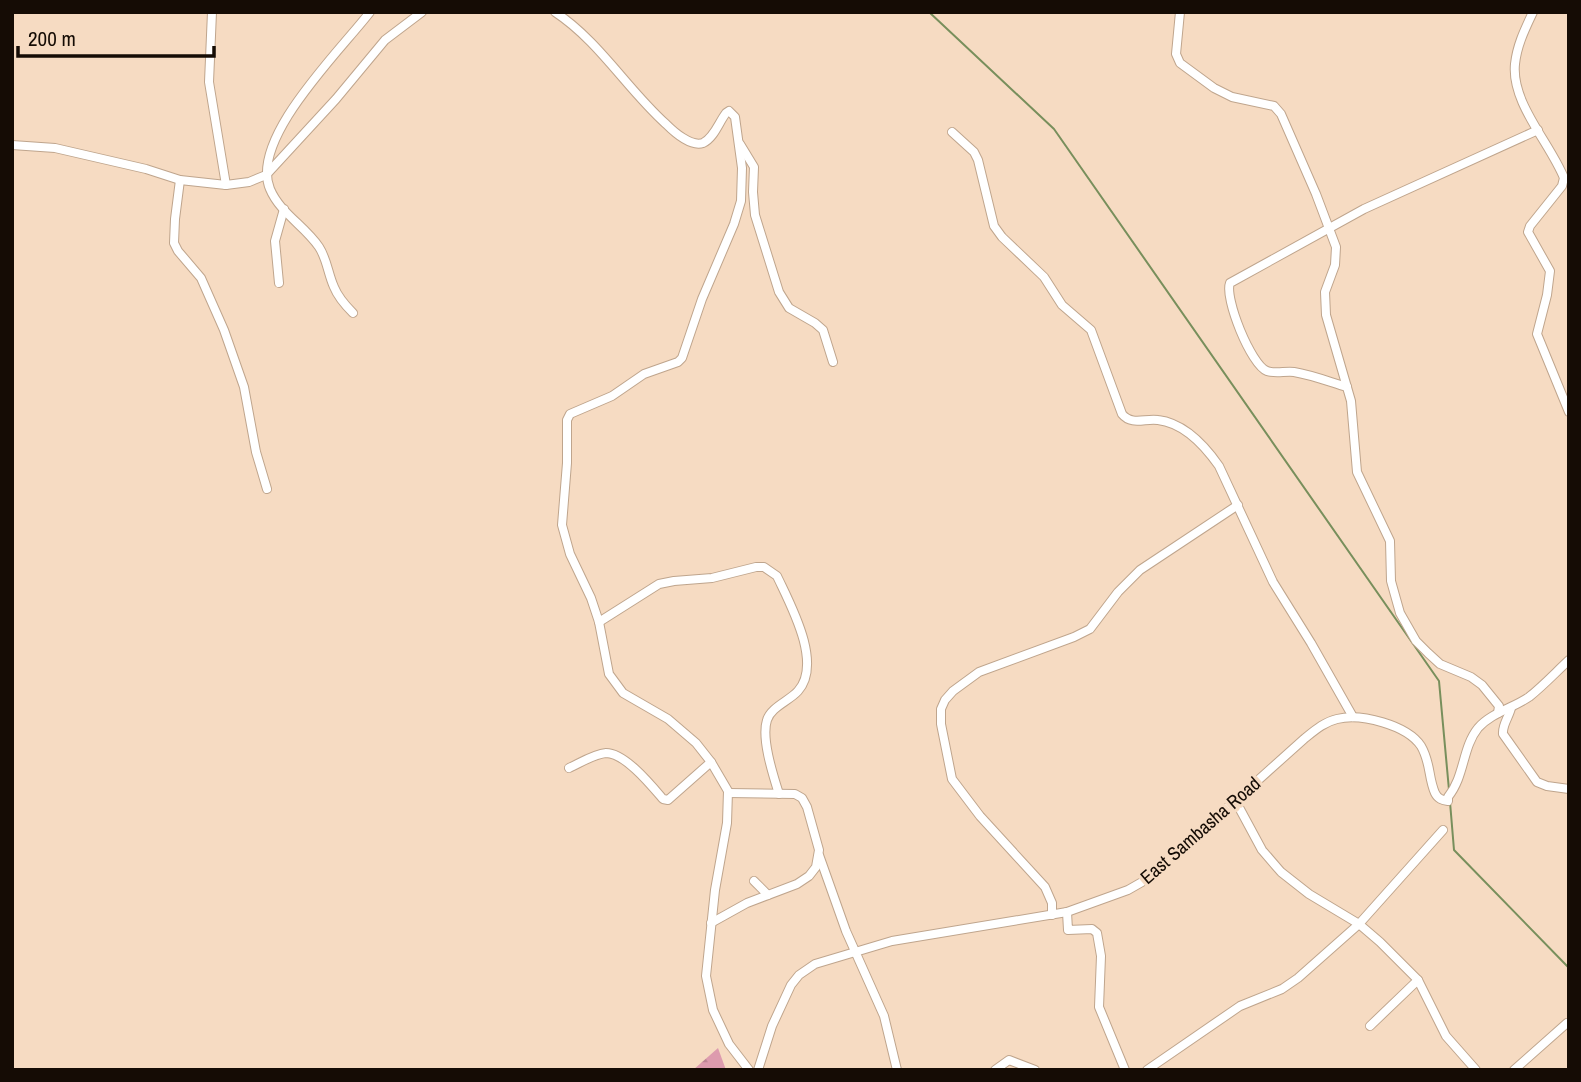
<svg xmlns="http://www.w3.org/2000/svg" width="1581" height="1082" font-family="'Archivo Narrow',sans-serif">
<style>
.forest{fill:url(#forest-firs)}
.lines{fill:none;stroke-linecap:round;stroke-linejoin:round}
.stream{stroke:#788f5c;stroke-width:2}
.minor-casing{stroke:#bfa58d;stroke-width:10}
.minor{stroke:#fff;stroke-width:8}
.labels{text-anchor:middle;stroke-width:7;stroke-linejoin:round;paint-order:stroke}
.street-label{font-size:19px;fill:#150c05;stroke:#f6dbc2}
</style>
<defs>
<pattern id="forest-firs" width="22" height="20" patternUnits="userSpaceOnUse" patternTransform="scale(1.75)"><rect width="22" height="20" fill="#dd9bae"/><path d="M5 1l3.5 6h-7zM16 11l3.5 6h-7z" fill="#bd8494"/></pattern>
</defs>
<rect width="100%" height="100%" fill="#f6dbc2"/>
<polygon class="forest" points="718,1048 726,1070 693,1070"/>
<g class="lines">
<g class="stream">
<polyline points="929,12 1054,129 1439,681 1449,790"/>
<polyline points="1450,802 1454,850 1569,968"/>
</g>
<g class="minor-casing">
<g id="minor">
<polyline points="212,12 209,82 226,185"/>
<path d="M555 12C599 41 627 89 666 124 674 132 691 147 703 143 714 138 719 122 726 113L729 111 735 117 742 168 741 201 734 224 702 299 682 358 678 362 644 374 612 396 570 414 567 420V463L562 525 570 554 591 598 599 622 609 674 623 693 668 719 696 743 711 762 728 791 727 823 715 890 706 976 713 1010 729 1044 749 1070"/>
<polyline points="1180,12 1176,54 1180,63 1214,88 1232,97 1274,106 1281,114 1316,194 1336,247 1335,265 1325,292 1326,315 1351,401 1357,472 1390,541 1391,581 1400,613 1416,641 1428,653 1440,664 1471,677 1482,685 1499,706 1498,713"/>
<path d="M1533 12C1525 29 1517 45 1515 64 1511 103 1550 143 1564 178L1562 186 1530 226 1528 232 1550 271 1547 295 1537 334 1569 412"/>
<path d="M952 132 974 152 978 160 994 226 1002 237 1044 277 1062 305 1091 330 1122 414C1132 426 1145 418 1158 420 1184 423 1205 446 1219 466L1273 582 1311 643 1353 717"/>
<polyline points="740,144 754,167 753,192 755,215 779,292 789,308 815,323 823,330 833,362"/>
<polyline points="12,145 55,148 146,169 180,180 226,185 249,182 266,175 336,99 385,40 422,12"/>
<polyline points="180,180 175,219 174,243 178,251 201,278 224,330 244,387 256,452 267,489"/>
<polyline points="279,283 275,241 284,209"/>
<path d="M353 313C345 305 338 297 334 287 328 274 327 259 319 247 305 226 280 213 270 189 249 139 341 50 370 12"/>
<path d="M1347 387C1330 382 1312 375 1294 372 1285 371 1275 374 1267 371 1251 365 1224 298 1230 283L1364 209 1538 130"/>
<path d="M599 622 659 584 674 581 712 578 756 567H764L777 576C790 604 823 663 798 691 789 701 771 707 767 720 761 738 773 775 779 794"/>
<path d="M1511 708C1509 717 1502 725 1503 734L1537 782 1547 786 1569 789"/>
<path d="M569 768C580 763 594 754 606 753 625 753 651 785 663 799L668 800 711 762"/>
<polyline points="1235,800 1262,850 1281,872 1309,894 1359,924 1380,942 1418,980 1446,1036 1476,1070"/>
<polyline points="819,855 846,931 884,1016 897,1070"/>
<polyline points="754,881 768,895"/>
<polyline points="1067,912 1068,930 1092,929 1097,933 1101,956 1099,1007 1125,1070"/>
<polyline points="1052,915 1052,903 1045,887 980,816 952,779 941,724 941,709 945,700 953,691 979,672 1074,637 1090,629 1118,592 1140,570 1238,505"/>
<polyline points="711,923 747,903 797,884 809,876 816,867 819,850 807,807 802,798 795,794 728,793"/>
<polyline points="1370,1026 1418,980"/>
<path d="M758 1070 772 1026 791 985 799 975 815 964 892 941 1067 912 1128 890 1149 878 1304 739C1314 731 1324 722 1337 719 1361 713 1407 725 1421 746 1431 763 1428 777 1435 793 1438 799 1442 800 1448 801V797C1465 776 1462 748 1478 728 1491 713 1513 708 1529 697 1543 686 1556 672 1569 660"/>
<polyline points="995,1070 1009,1060 1035,1070"/>
<polyline points="1147,1070 1240,1006 1282,989 1298,978 1359,924 1443,830"/>
<polyline points="1514,1070 1567,1023"/>
</g>
</g>
<use href="#minor" class="minor"/>
</g>
<g class="labels">
<g class="street-label">
<text transform="translate(1200 830) rotate(-41)" y="7">East Sambasha Road</text>
</g>
</g>
<rect width="1581" height="1082" fill="none" stroke="#150c05" stroke-width="28"/>
<path d="M18 46v10h196v-10" fill="none" stroke="#150c05" stroke-width="3.5"/>
<text x="28" y="46" font-size="21" fill="#150c05" stroke="#f6dbc2" stroke-width="5" paint-order="stroke">200 m</text>
</svg>
